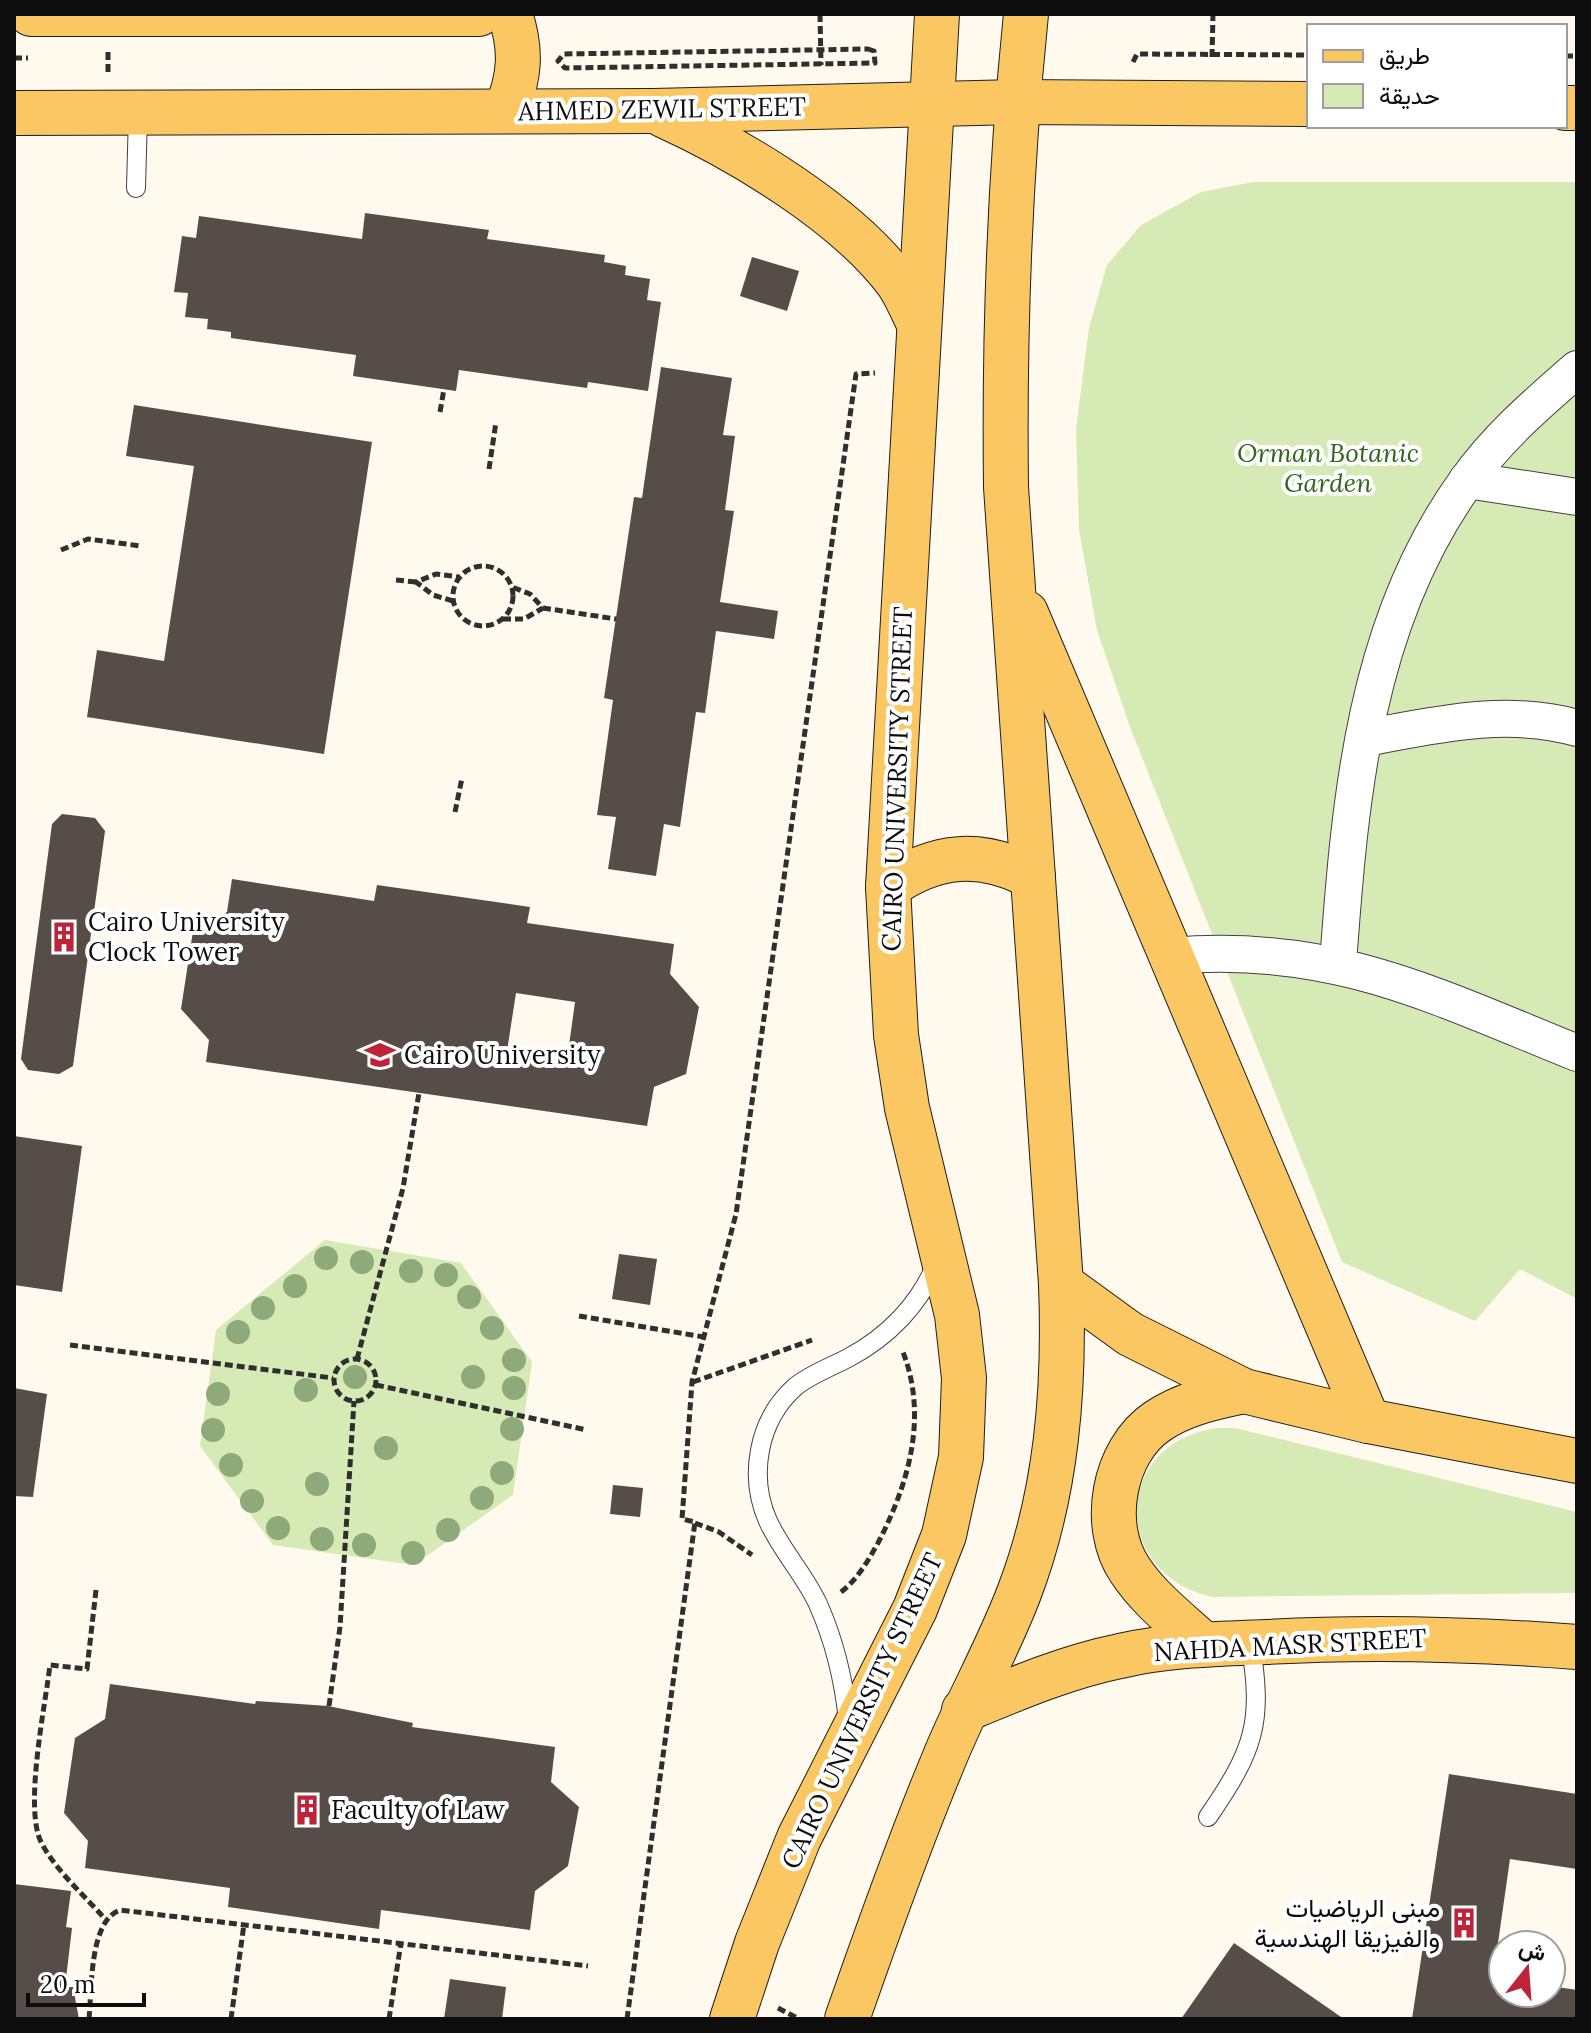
<svg xmlns="http://www.w3.org/2000/svg" width="1591" height="2033" font-family="Lora,Vazirmatn,serif">
<style>
.green{fill:#d6eab6}
.building{fill:#564d49;fill-rule:evenodd}
.lines{fill:none;stroke-linecap:round;stroke-linejoin:round}
.lane-casing{stroke:#404040;stroke-width:20}
.street-casing{stroke:#404040;stroke-width:38}
.primary-casing{stroke:#1e1e1e;stroke-width:46}
.path{stroke:#2f2f2f;stroke-width:5;stroke-dasharray:8 4;stroke-linecap:butt}
.lane{stroke:#fff;stroke-width:18}
.street{stroke:#fff;stroke-width:36}
.primary{stroke:#fac762;stroke-width:44}
.tree{fill:#8ea97a}
.labels{text-anchor:middle;stroke-width:8;stroke-linejoin:round;paint-order:stroke}
.street-label{font-size:26px;fill:#0d0d0d;stroke:#fff}
.park-label{font-size:26px;font-style:italic;fill:#32661c;stroke:#fff}
.poi-label{font-size:26px;fill:#0d0d0d;stroke:#fff;text-anchor:start}
</style>
<rect width="100%" height="100%" fill="#fffaed"/>
<g class="green">
<polygon points="1254,182 1577,182 1577,1299 1520,1269 1475,1321 1342,1262 1130,727 1097,630 1079,530 1076,429 1089,328 1107,265 1141,225 1201,192"/>
<polygon points="325,1240 461,1263 532,1362 513,1495 414,1565 273,1545 200,1446 216,1330"/>
<path d="M1217 1428H1235L1577 1512V1593L1212 1597C1109 1573 1112 1443 1217 1428Z"/>
</g>
<g class="building">
<polygon points="365,213 489,230 487,239 605,255 604,262 626,266 625,275 650,279 647,300 661,302 648,391 588,382 587,388 459,370 456,391 353,376 356,355 231,338 231,332 207,329 208,319 185,317 188,293 174,292 182,236 196,238 199,216 362,239"/>
<polygon points="752,257 799,271 787,311 740,296"/>
<polygon points="661,367 732,378 723,435 735,436 725,510 734,511 720,602 778,611 774,639 716,631 705,713 696,712 680,827 664,824 656,876 608,869 616,817 597,815 613,700 604,698 634,497 642,498"/>
<polygon points="134,405 372,442 324,754 87,717 97,650 164,661 194,466 126,456"/>
<polygon points="62,814 95,818 105,831 73,1066 59,1074 28,1070 21,1059 52,824"/>
<path d="M232 879 374 901 377 885 530 907 527 923 674 944 670 974 699 1007 686 1074 654 1087 647 1126 206 1062 209 1040 181 1009 193 931 227 912ZM516 993 575 1002 567 1060 507 1051Z"/>
<polygon points="14,1136 82,1146 62,1292 14,1285"/>
<polygon points="619,1254 657,1259 650,1305 612,1299"/>
<polygon points="14,1388 47,1394 33,1497 14,1496"/>
<polygon points="613,1485 643,1488 640,1517 610,1514"/>
<polygon points="110,1684 255,1704 256,1701 328,1706 413,1723 412,1727 555,1747 551,1782 579,1807 568,1866 535,1891 530,1930 381,1910 379,1929 228,1907 230,1888 85,1868 88,1841 64,1813 75,1738 105,1719"/>
<polygon points="1449,1774 1577,1794 1577,1869 1510,1859 1493,1978 1503,1979 1503,1993 1551,1993 1551,1986 1577,1990 1577,2019 1412,2019"/>
<polygon points="14,1884 71,1891 66,1927 72,1928 65,1987 73,1987 79,2019 14,2019"/>
<polygon points="1234,1943 1344,2019 1181,2019"/>
<polygon points="450,1979 506,1987 502,2019 444,2019"/>
</g>
<g class="lines">
<g class="lane-casing">
<g id="lane">
<polyline points="136,188 138,114"/>
<path d="M848 1721C844 1681 834 1640 818 1604 804 1574 781 1550 768 1521 748 1476 758 1420 795 1387 809 1375 831 1367 848 1358 888 1337 920 1304 937 1262"/>
<path d="M1208 1817C1254 1750 1264 1723 1250 1642"/>
</g>
</g>
<g class="street-casing">
<g id="street">
<polyline points="1467,480 1577,497"/>
<path d="M1365 738C1435 725 1506 708 1577 728"/>
<path d="M1171 956C1331 942 1433 995 1577 1053"/>
<path d="M1338 964C1350 796 1365 622 1466 482 1497 438 1537 404 1577 369"/>
</g>
</g>
<g class="primary-casing">
<g id="primary">
<polyline points="31,14 479,14"/>
<polyline points="1565,108 1577,108"/>
<path d="M506 111C520 76 522 50 510 14"/>
<polyline points="14,113 653,111 1017,102 1309,104"/>
<path d="M663 115C740 150 847 214 898 283 906 295 912 309 918 322"/>
<polyline points="1026,613 1368,1421"/>
<path d="M888 887C936 853 981 850 1033 877"/>
<polyline points="1061,1284 1130,1334 1244,1391 1368,1421 1577,1461"/>
<path d="M1203 1644C1178 1621 1149 1599 1130 1570 1100 1526 1113 1451 1158 1421 1185 1403 1213 1398 1244 1391"/>
<path d="M964 1710C1015 1689 1066 1667 1120 1656 1167 1645 1217 1644 1266 1642 1370 1636 1473 1639 1577 1647"/>
<polyline points="732,2019 757,1943 799,1838 915,1609 944,1535 961,1457 964,1378 957,1315 907,1108 896,1035 888,887 937,14"/>
<path d="M847 2019C877 1933 907 1848 942 1764 965 1706 997 1651 1019 1593 1057 1494 1065 1388 1061 1284L1006 487C1004 329 1010 171 1026 14"/>
</g>
</g>
<g class="path">
<polyline points="820,14 821,65"/>
<polygon points="868,49 874,51 875,63 565,68 558,61 564,54"/>
<polyline points="108,52 108,74"/>
<polyline points="1565,56 1577,56"/>
<polyline points="1212,57 1213,14"/>
<polyline points="14,58 28,58"/>
<polyline points="1133,62 1137,54 1309,55"/>
<polyline points="440,412 444,389"/>
<polyline points="489,469 496,422"/>
<polyline points="61,550 88,539 141,546"/>
<circle cx="483" cy="596" r="30"/>
<polyline points="396,580 416,582"/>
<polyline points="453,601 433,595 416,582 436,574 459,577"/>
<polyline points="543,608 616,619"/>
<polyline points="503,619 524,619 543,608 530,594 512,587"/>
<polyline points="455,812 462,778"/>
<polyline points="579,1316 704,1337"/>
<polyline points="70,1345 333,1378"/>
<polyline points="357,1359 403,1188 419,1093"/>
<circle cx="355" cy="1380" r="21"/>
<polyline points="693,1382 812,1340"/>
<polyline points="376,1385 587,1430"/>
<polyline points="695,1523 719,1532 752,1555"/>
<path d="M96 1590 87 1669 50 1665C45 1707 24 1807 41 1842 56 1871 84 1895 105 1919"/>
<path d="M841 1592C857 1580 868 1561 878 1543 909 1483 928 1417 903 1352"/>
<polyline points="329,1706 340,1627 354,1401"/>
<polyline points="778,2008 799,2019"/>
<path d="M89 2019C92 1989 89 1921 120 1910L588 1966"/>
<polyline points="231,2019 244,1924"/>
<polyline points="389,2019 401,1943"/>
<polyline points="627,2019 695,1522 682,1519 692,1382 736,1214 856,374 875,373"/>
</g>
<use href="#lane" class="lane"/>
<use href="#street" class="street"/>
<use href="#primary" class="primary"/>
</g>
<g class="tree">
<circle cx="326" cy="1258" r="12"/>
<circle cx="362" cy="1262" r="12"/>
<circle cx="411" cy="1271" r="12"/>
<circle cx="446" cy="1275" r="12"/>
<circle cx="295" cy="1286" r="12"/>
<circle cx="469" cy="1297" r="12"/>
<circle cx="263" cy="1308" r="12"/>
<circle cx="492" cy="1328" r="12"/>
<circle cx="238" cy="1332" r="12"/>
<circle cx="514" cy="1360" r="12"/>
<circle cx="355" cy="1377" r="12"/>
<circle cx="473" cy="1377" r="12"/>
<circle cx="514" cy="1388" r="12"/>
<circle cx="306" cy="1390" r="12"/>
<circle cx="218" cy="1394" r="12"/>
<circle cx="512" cy="1429" r="12"/>
<circle cx="213" cy="1430" r="12"/>
<circle cx="386" cy="1448" r="12"/>
<circle cx="231" cy="1465" r="12"/>
<circle cx="502" cy="1473" r="12"/>
<circle cx="317" cy="1484" r="12"/>
<circle cx="482" cy="1498" r="12"/>
<circle cx="252" cy="1501" r="12"/>
<circle cx="278" cy="1528" r="12"/>
<circle cx="448" cy="1530" r="12"/>
<circle cx="322" cy="1539" r="12"/>
<circle cx="364" cy="1545" r="12"/>
<circle cx="413" cy="1553" r="12"/>
</g>
<defs>
<g id="building-bare" transform="scale(2.4)"><path d="M-4-6H4V6H1V3H-1V6H-4ZM-2.5-4.3h1.7v1.8h-1.7ZM.8-4.3h1.7v1.8H.8ZM-2.5-1h1.7V.8h-1.7ZM.8-1h1.7V.8H.8Z" fill="#bf2339" stroke="#fff" stroke-width="2.5" paint-order="stroke"/></g>
<g id="university-bare" transform="scale(2.4)"><path d="M0-5L7-2L0 1L-7-2ZM-4 1L0 2.5L4 1V4Q0 6-4 4Z" fill="#bf2339" stroke="#fff" stroke-width="2.5" paint-order="stroke"/></g>
</defs>
<g fill-rule="evenodd">
<use href="#building-bare" x="64" y="937"/>
<use href="#university-bare" x="380" y="1055"/>
<use href="#building-bare" x="307" y="1810"/>
<use href="#building-bare" x="1464" y="1923"/>
</g>
<g class="labels">
<g class="street-label">
<text transform="translate(662 109) rotate(-1)" y="9">AHMED ZEWIL STREET</text>
<text transform="translate(897 779) rotate(-88)" y="9">CAIRO UNIVERSITY STREET</text>
<text transform="translate(1290 1645) rotate(-3)" y="9">NAHDA MASR STREET</text>
<text transform="translate(862 1711) rotate(-65)" y="9">CAIRO UNIVERSITY STREET</text>
</g>
<g class="park-label">
<text x="1328" y="462">Orman Botanic<tspan x="1328" dy="30">Garden</tspan></text>
</g>
<g class="poi-label">
<text x="88" y="931">Cairo University<tspan x="88" dy="30">Clock Tower</tspan></text>
<text x="404" y="1064">Cairo University</text>
<text x="331" y="1819">Faculty of Law</text>
<text x="1440" y="1917" text-anchor="end">مبنى الرياضيات<tspan x="1440" dy="30">والفيزيقا الهندسية</tspan></text>
</g>
</g>
<rect width="1591" height="2033" fill="none" stroke="#0d0d0d" stroke-width="32"/>
<rect x="1307" y="24" width="260" height="104" fill="#ffffff" stroke="#9e9e9e" stroke-width="2"/>
<rect x="1323" y="50" width="40" height="12" fill="#fac762" stroke="#9e9e9e" stroke-width="2"/>
<text x="1379" y="64" font-size="24" fill="#0d0d0d">طريق</text>
<rect x="1323" y="84" width="40" height="24" fill="#d6eab6" stroke="#9e9e9e" stroke-width="2"/>
<text x="1379" y="104" font-size="24" fill="#0d0d0d">حديقة</text>
<g transform="translate(1527 1969) rotate(17)"><circle r="38" fill="#ffffff" stroke="#9e9e9e" stroke-width="2"/>
<path d="M0-6L14 30L0 20L-14 30Z" fill="#bf2339"/>
<text y="-12" font-size="22" font-weight="bold" text-anchor="middle" fill="#0d0d0d">ش</text>
</g>
<path d="M28 1993v12h116v-12" fill="none" stroke="#0d0d0d" stroke-width="4"/>
<text x="40" y="1993" font-size="24" fill="#0d0d0d" stroke="#ffffff" stroke-width="6" paint-order="stroke">20 m</text>
</svg>
